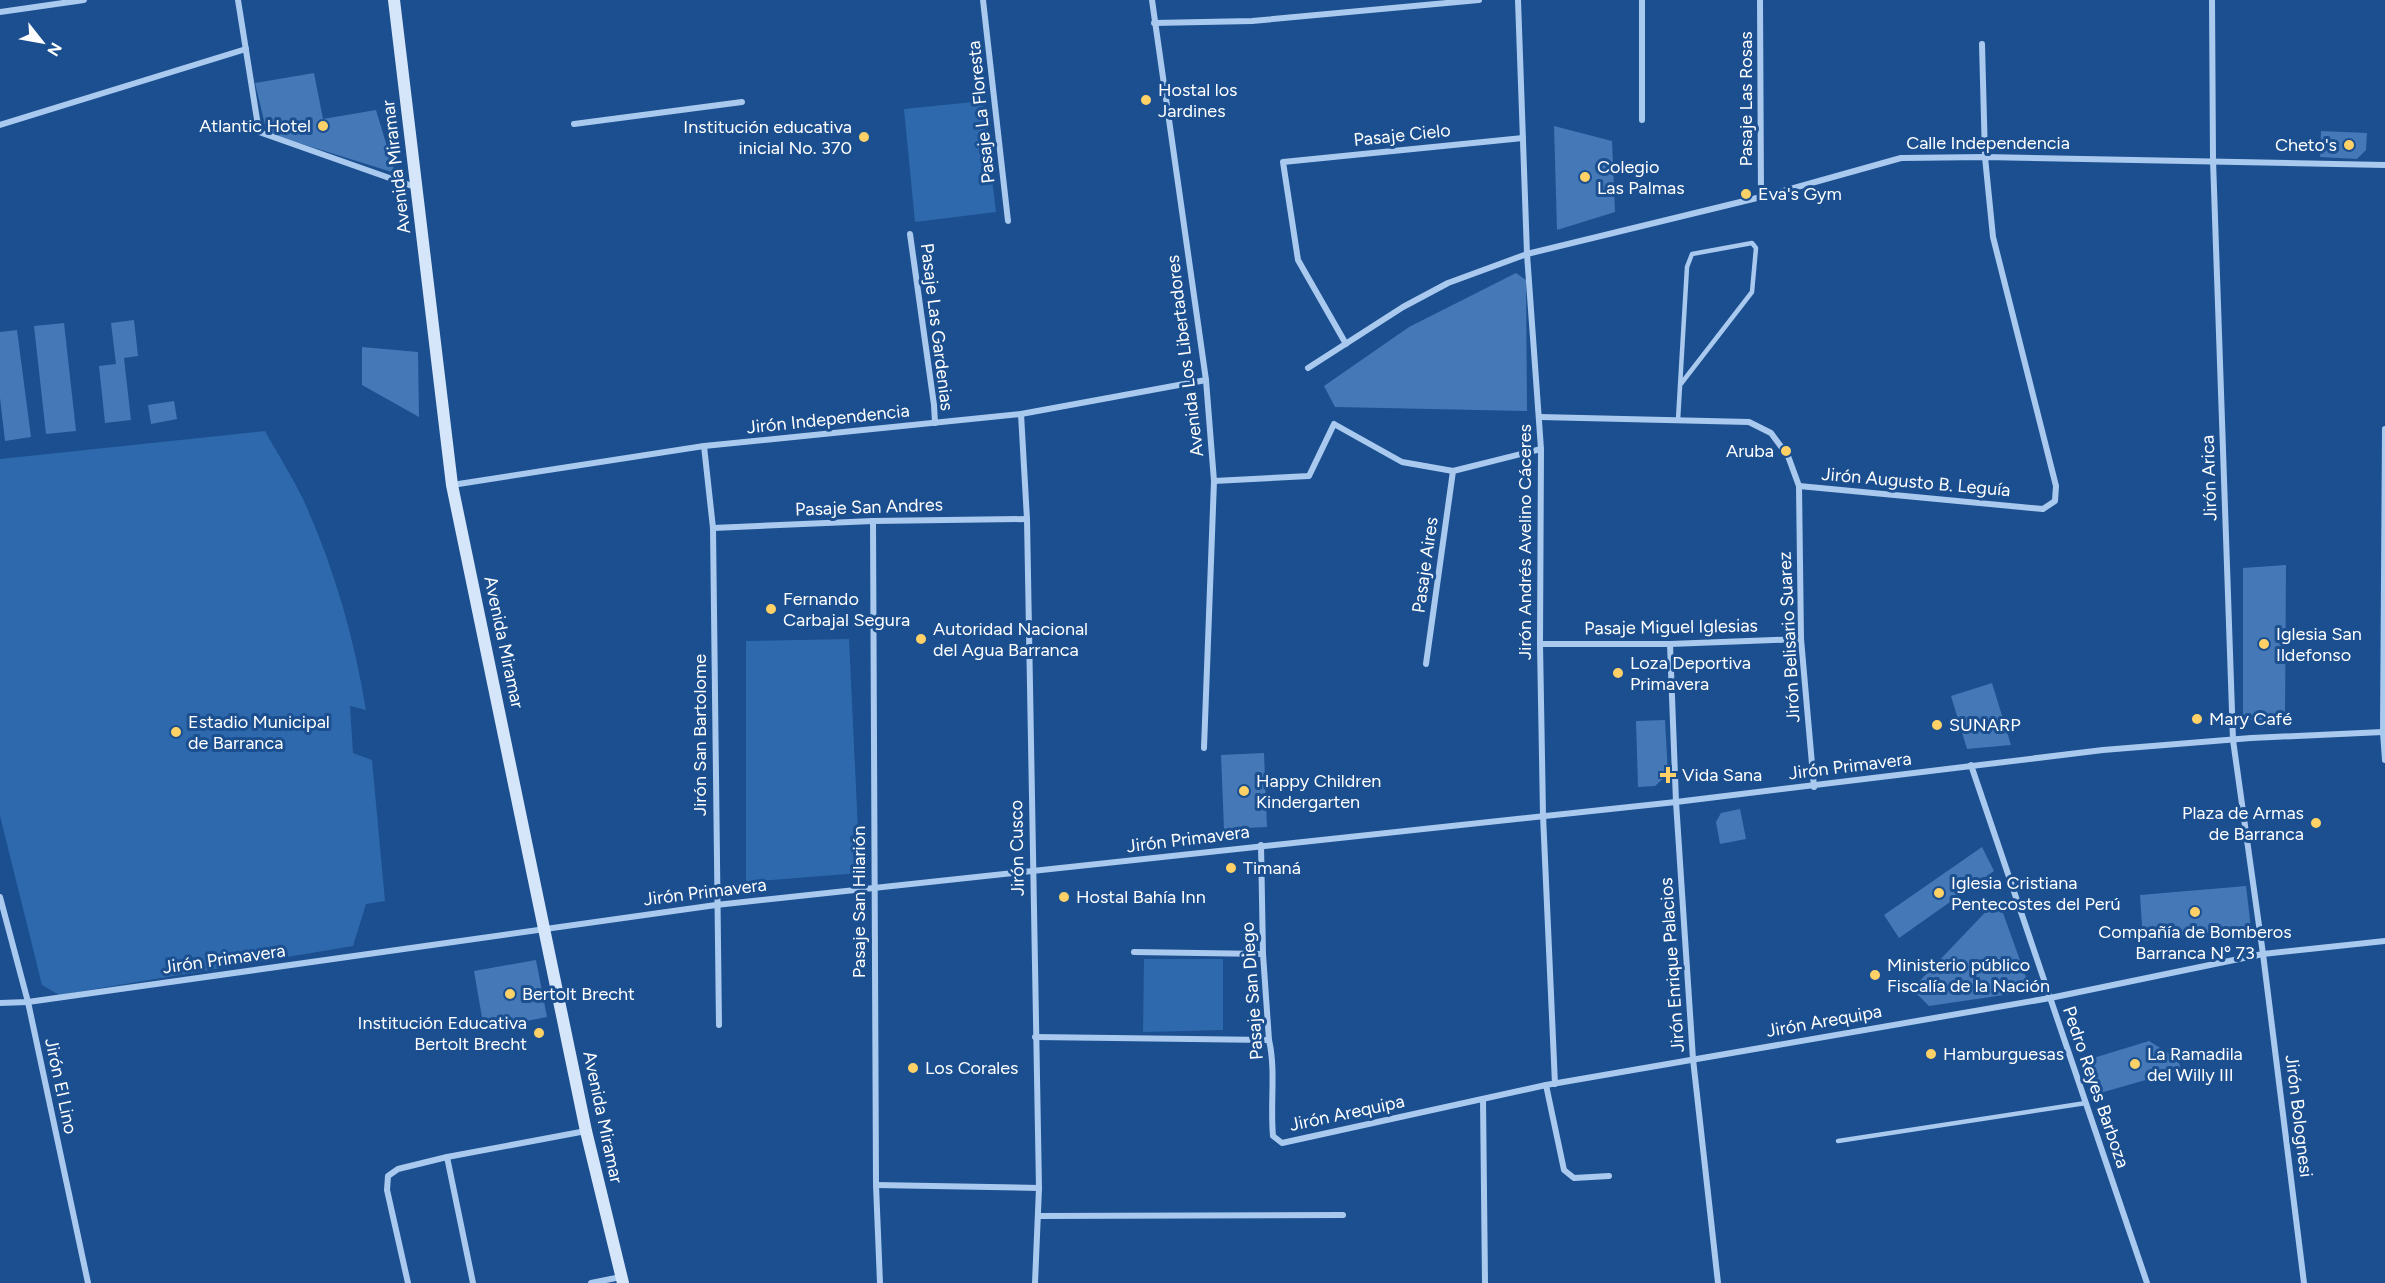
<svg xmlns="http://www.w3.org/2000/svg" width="2385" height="1283" font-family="Figtree,sans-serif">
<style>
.green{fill:#2e69ad}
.building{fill:#4478b7}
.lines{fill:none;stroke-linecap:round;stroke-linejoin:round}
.lane{stroke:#a9c9ee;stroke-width:4.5}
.street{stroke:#a9c9ee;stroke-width:6}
.secondary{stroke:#d6e6fa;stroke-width:12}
.poi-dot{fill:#ffd166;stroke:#1b4f8f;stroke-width:2}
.labels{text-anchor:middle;stroke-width:6;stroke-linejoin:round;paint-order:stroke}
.poi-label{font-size:18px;fill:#fff;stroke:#1b4f8f;text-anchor:start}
.street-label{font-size:18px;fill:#fff;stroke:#1b4f8f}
</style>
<rect width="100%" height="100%" fill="#1b4f8f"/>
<g class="green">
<polygon points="983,101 996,212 915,222 904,109"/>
<path d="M265 431C277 453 292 476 303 499 334 567 354 637 366 710L350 706 353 753 372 760 385 901 366 904 353 946 59 995 42 985 0 816V459Z"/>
<polygon points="849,639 860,873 746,882 746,641"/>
<polygon points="1144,959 1223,959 1223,1030 1143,1032"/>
</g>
<g class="building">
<polygon points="314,73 323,119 376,110 395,173 267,133 255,83"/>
<polygon points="1554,126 1612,141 1615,212 1557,230"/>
<polygon points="2321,131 2367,133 2366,150 2357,159 2320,157"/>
<polygon points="1516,273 1526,280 1527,411 1335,407 1324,386 1409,327"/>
<polygon points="134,320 138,356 124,358 131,420 105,423 99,366 116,364 111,323"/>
<polygon points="64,323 76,431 46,434 34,326"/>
<polygon points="17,330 31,437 5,441 0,398 0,332"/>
<polygon points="362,347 418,352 419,417 362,385"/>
<polygon points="174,401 177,419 151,424 148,405"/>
<polygon points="2286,565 2285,720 2243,720 2243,568"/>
<polygon points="1992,683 2011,745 1967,749 1951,696"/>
<polygon points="1665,720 1668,774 1655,786 1638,787 1636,721"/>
<polygon points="1264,753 1267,827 1224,829 1221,755"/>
<polygon points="1740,809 1746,839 1720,844 1716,822 1721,813"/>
<polygon points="1982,847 1994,871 1899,938 1884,915"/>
<polygon points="2246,886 2251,928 2143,941 2140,895"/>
<polygon points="1998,899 2031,991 1929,1006 1912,989"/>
<polygon points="536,960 547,1017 484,1029 474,971"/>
<polygon points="2149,1041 2178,1059 2181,1070 2100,1093 2090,1059"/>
</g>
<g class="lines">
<g class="lane">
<polyline points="1678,420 1687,267 1692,254 1752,243 1756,248 1752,292 1680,385"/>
<polyline points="1838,1141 2086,1103"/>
</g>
<g class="street">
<polyline points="238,0 259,132 415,187"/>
<polyline points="983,0 1008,221"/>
<polyline points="1152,0 1206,380 1214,481 1204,748"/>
<polyline points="1518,0 1527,254 1541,449 1540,644 1543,815 1555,1084"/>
<polyline points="1642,0 1642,120"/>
<polyline points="1760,0 1761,197"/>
<polyline points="2212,0 2213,160 2233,740 2263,954 2304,1283"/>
<polyline points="0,12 84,0"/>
<polyline points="1154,23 1252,21 1479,0"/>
<polyline points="574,124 742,102"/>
<polyline points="0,125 246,49"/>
<polyline points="910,234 934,405 935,423"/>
<polyline points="1346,344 1298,260 1283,162 1523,138"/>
<polyline points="1308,368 1403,307 1448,283 1527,254 1761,197 1901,158 1985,157 2385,165"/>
<polyline points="1021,414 1027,519 1039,1188 1035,1283"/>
<polyline points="1540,417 1749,422 1771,433 1788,456 1799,486 1801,639 1814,787"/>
<polyline points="2385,429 2383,732 2385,760"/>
<polyline points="704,446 713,528 719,1025"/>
<polyline points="1214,481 1309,476 1334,424 1402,462 1453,471 1541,449"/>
<polyline points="452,485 704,446 1021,414 1206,380"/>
<polyline points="1799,486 2043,509 2055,501 2056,486 1993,237 1985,157 1982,44"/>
<polyline points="873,521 876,1185 880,1283"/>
<polyline points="713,528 873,521 1027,519"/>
<polyline points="1540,644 1670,644 1801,639"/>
<polyline points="1670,644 1676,802 1693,1059 1718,1283"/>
<polyline points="1426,664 1453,471"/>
<polyline points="1971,765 2147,1283"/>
<path d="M1261 845 1263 954 1269 1040C1276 1070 1270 1104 1273 1136L1282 1143 1546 1085 2050 998 2263 954 2385 941"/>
<polyline points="0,897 28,1002 88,1283"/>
<polyline points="1134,952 1263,954"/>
<polyline points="0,1003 28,1002 716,905 1676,802 2103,750 2251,738 2383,732"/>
<polyline points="1035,1037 1269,1040"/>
<polyline points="1546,1085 1564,1170 1574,1178 1609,1176"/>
<polyline points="1483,1099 1485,1283"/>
<polyline points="447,1157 473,1283"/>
<polyline points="876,1185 1039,1188"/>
<polyline points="1038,1216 1343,1215"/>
<polyline points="408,1283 387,1190 388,1176 398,1169 447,1157 586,1131"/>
<polyline points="591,1283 621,1277"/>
</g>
<polyline class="secondary" points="394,0 452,485 586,1131 623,1283"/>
</g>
<g class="poi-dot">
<circle cx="1146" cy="100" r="6"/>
<circle cx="323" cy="126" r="6"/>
<circle cx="864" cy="137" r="6"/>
<circle cx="2349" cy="145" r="6"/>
<circle cx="1585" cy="177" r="6"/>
<circle cx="1746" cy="194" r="6"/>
<circle cx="1786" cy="451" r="6"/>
<circle cx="771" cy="609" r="6"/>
<circle cx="921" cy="639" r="6"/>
<circle cx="2264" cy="644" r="6"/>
<circle cx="1618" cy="673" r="6"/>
<circle cx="2197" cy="719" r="6"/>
<circle cx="1937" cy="725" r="6"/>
<circle cx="176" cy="732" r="6"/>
<path d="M1665 766h6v6h6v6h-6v6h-6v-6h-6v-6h6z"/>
<circle cx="1244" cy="791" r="6"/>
<circle cx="2316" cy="823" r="6"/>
<circle cx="1231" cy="868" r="6"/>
<circle cx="1939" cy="893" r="6"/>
<circle cx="1064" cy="897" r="6"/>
<circle cx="2195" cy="912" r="6"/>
<circle cx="1875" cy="975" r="6"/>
<circle cx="510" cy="994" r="6"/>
<circle cx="539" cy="1033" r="6"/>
<circle cx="1931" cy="1054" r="6"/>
<circle cx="2135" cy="1064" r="6"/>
<circle cx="913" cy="1068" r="6"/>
</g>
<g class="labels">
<g class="poi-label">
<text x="1158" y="96">Hostal los<tspan x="1158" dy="21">Jardines</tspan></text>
<text x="311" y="132" text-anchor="end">Atlantic Hotel</text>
<text x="852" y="133" text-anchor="end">Institución educativa<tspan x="852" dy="21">inicial No. 370</tspan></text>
<text x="2337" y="151" text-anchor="end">Cheto's</text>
<text x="1597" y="173">Colegio<tspan x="1597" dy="21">Las Palmas</tspan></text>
<text x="1758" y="200">Eva's Gym</text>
<text x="1774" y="457" text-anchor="end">Aruba</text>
<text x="783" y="605">Fernando<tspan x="783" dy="21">Carbajal Segura</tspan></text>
<text x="933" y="635">Autoridad Nacional<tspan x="933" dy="21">del Agua Barranca</tspan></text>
<text x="2276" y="640">Iglesia San<tspan x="2276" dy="21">Ildefonso</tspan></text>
<text x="1630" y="669">Loza Deportiva<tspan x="1630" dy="21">Primavera</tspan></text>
<text x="2209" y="725">Mary Café</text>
<text x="188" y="728">Estadio Municipal<tspan x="188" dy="21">de Barranca</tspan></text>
<text x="1949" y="731">SUNARP</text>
<text x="1682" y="781">Vida Sana</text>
<text x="1256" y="787">Happy Children<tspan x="1256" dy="21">Kindergarten</tspan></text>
<text x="2304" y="819" text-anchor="end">Plaza de Armas<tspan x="2304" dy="21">de Barranca</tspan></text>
<text x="1243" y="874">Timaná</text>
<text x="1951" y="889">Iglesia Cristiana<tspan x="1951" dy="21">Pentecostes del Perú</tspan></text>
<text x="1076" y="903">Hostal Bahía Inn</text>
<text x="2195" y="938" text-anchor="middle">Compañía de Bomberos<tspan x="2195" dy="21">Barranca Nº 73</tspan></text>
<text x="1887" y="971">Ministerio público<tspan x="1887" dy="21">Fiscalía de la Nación</tspan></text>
<text x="522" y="1000">Bertolt Brecht</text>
<text x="527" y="1029" text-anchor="end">Institución Educativa<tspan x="527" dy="21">Bertolt Brecht</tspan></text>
<text x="1943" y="1060">Hamburguesas</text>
<text x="2147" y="1060">La Ramadila<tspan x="2147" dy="21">del Willy III</tspan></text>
<text x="925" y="1074">Los Corales</text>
</g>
<g class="street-label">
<text transform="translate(1746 99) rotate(-90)" y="6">Pasaje Las Rosas</text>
<text transform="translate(981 112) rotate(-96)" y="6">Pasaje La Floresta</text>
<text transform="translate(1402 135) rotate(-6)" y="6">Pasaje Cielo</text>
<text x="1988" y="149">Calle Independencia</text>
<text transform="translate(396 167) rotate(-97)" y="6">Avenida Miramar</text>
<text transform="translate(937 327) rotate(83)" y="6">Pasaje Las Gardenias</text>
<text transform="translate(1185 356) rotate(-97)" y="6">Avenida Los Libertadores</text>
<text transform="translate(828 419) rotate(-6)" y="6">Jirón Independencia</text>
<text transform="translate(2209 478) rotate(-92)" y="6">Jirón Arica</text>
<text transform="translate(1916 482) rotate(5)" y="6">Jirón Augusto B. Leguía</text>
<text transform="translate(869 507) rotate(-2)" y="6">Pasaje San Andres</text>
<text transform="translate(1525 542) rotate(-90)" y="6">Jirón Andrés Avelino Cáceres</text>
<text transform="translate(1425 565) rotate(-82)" y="6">Pasaje Aires</text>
<text transform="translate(1671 627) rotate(-1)" y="6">Pasaje Miguel Iglesias</text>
<text transform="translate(1789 637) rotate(-93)" y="6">Jirón Belisario Suarez</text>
<text transform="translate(504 642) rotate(78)" y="6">Avenida Miramar</text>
<text transform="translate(700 735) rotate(-90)" y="6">Jirón San Bartolome</text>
<text transform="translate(1850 766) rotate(-7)" y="6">Jirón Primavera</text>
<text transform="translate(1188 839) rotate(-7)" y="6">Jirón Primavera</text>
<text transform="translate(1017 848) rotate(-91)" y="6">Jirón Cusco</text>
<text transform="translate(705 892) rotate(-7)" y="6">Jirón Primavera</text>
<text transform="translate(859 902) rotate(-90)" y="6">Pasaje San Hilarión</text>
<text transform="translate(224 959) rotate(-8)" y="6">Jirón Primavera</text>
<text transform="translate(1672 965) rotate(-94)" y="6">Jirón Enrique Palacios</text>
<text transform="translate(1252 991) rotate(-94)" y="6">Pasaje San Diego</text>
<text transform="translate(1824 1021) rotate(-10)" y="6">Jirón Arequipa</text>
<text transform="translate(61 1086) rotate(78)" y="6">Jirón El Lino</text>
<text transform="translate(2096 1087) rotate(71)" y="6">Pedro Reyes Barboza</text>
<text transform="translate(1347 1113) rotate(-12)" y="6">Jirón Arequipa</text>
<text transform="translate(2299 1116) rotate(83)" y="6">Jirón Bolognesi</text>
<text transform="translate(603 1117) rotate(78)" y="6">Avenida Miramar</text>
</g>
</g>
<g transform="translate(42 42) rotate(121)" stroke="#1b4f8f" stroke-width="4.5" paint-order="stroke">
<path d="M0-4.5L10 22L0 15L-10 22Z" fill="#ffffff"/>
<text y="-9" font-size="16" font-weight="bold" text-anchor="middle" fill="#ffffff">N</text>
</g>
</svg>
